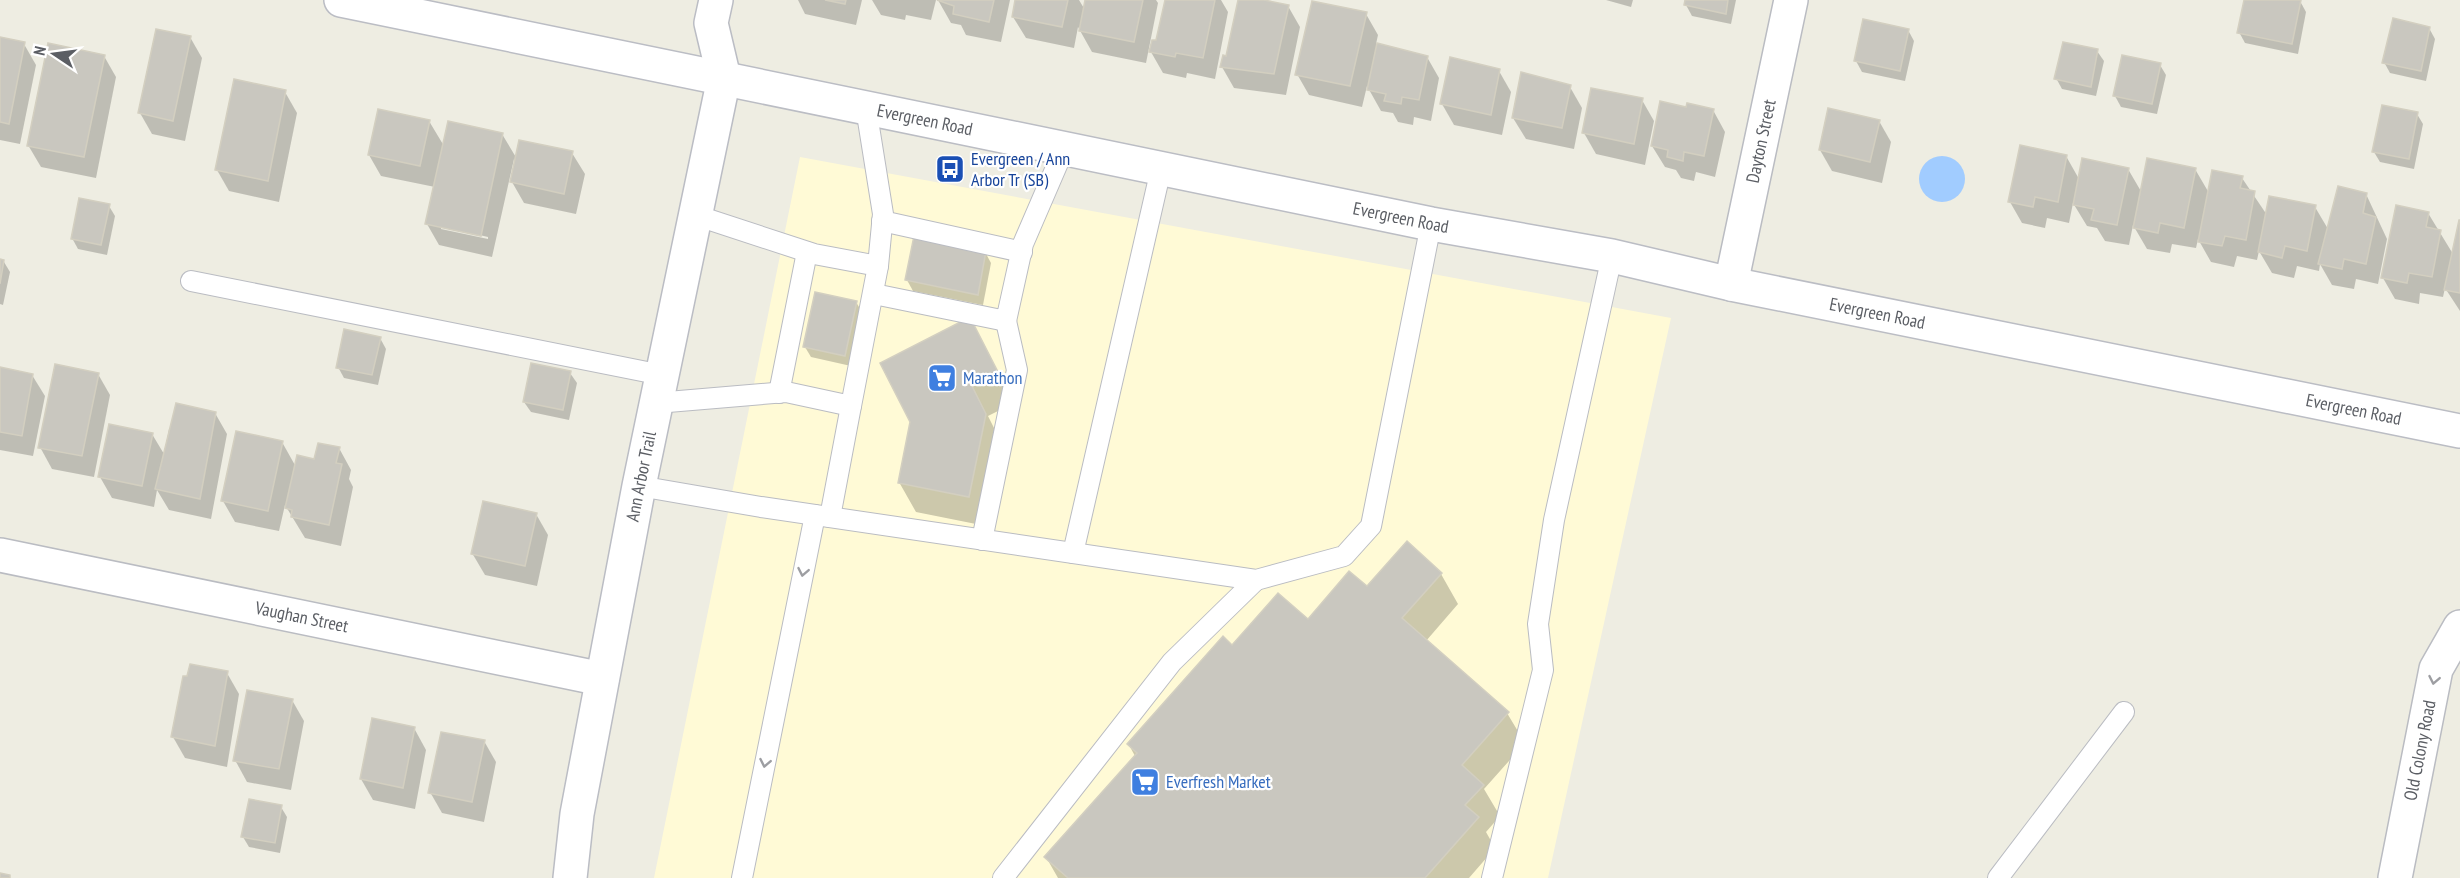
<svg xmlns="http://www.w3.org/2000/svg" width="2460" height="878" font-family="'PT Sans Narrow',sans-serif">
<style>
.commercial{fill:#fffad6}
.water{fill:#a1ccff}
.shadow{fill:#0003;fill-rule:evenodd}
.building{fill:#c9c7bf;stroke:#d3cfc0;stroke-width:1.5}
.lines{fill:none;stroke-linecap:round;stroke-linejoin:round}
.lane-casing{stroke:#babcc2;stroke-width:22}
.street-casing{stroke:#babcc2;stroke-width:36}
.secondary-casing{stroke:#bbbdc4;stroke-width:36}
.lane{stroke:#fff;stroke-width:20}
.street{stroke:#fff;stroke-width:33}
.secondary{stroke:#fff;stroke-width:33}
.oneway{stroke:#9d9ea2}
.labels{text-anchor:middle;stroke-width:4.5;stroke-linejoin:round;paint-order:stroke}
.street-label{font-size:18px;fill:#5b5e64;stroke:#fff}
.transit-label{font-size:18px;fill:#164399;stroke:#fff;text-anchor:start}
.shop-label{font-size:18px;fill:#366cbe;stroke:#fff;text-anchor:start}
</style>
<rect width="100%" height="100%" fill="#eeede2"/>
<polygon class="commercial" points="800,157 1671,318 1548,878 654,878"/>
<circle class="water" cx="1942" cy="179" r="23"/>
<g class="shadow">
<polygon points="798,0 862,0 856,25 805,14"/>
<polygon points="872,0 936,0 931,20 906,15 905,20 881,15"/>
<polygon points="938,0 1010,0 1001,42 966,35 961,25 951,23"/>
<polygon points="1017,0 1079,0 1085,10 1087,0 1156,0 1158,3 1146,63 1092,52 1078,27 1074,48 1026,38 1013,17"/>
<polygon points="1166,0 1221,0 1228,12 1215,79 1187,73 1186,78 1163,73 1151,52 1157,42"/>
<polygon points="1239,0 1257,0 1288,6 1300,27 1286,95 1234,88 1222,67 1227,58"/>
<polygon points="1606,0 1633,0 1631,7"/>
<polygon points="1687,0 1736,0 1731,24 1692,16 1686,5"/>
<polygon points="2245,0 2300,1 2306,12 2298,54 2245,43 2239,32"/>
<polygon points="1366,14 1378,35 1376,44 1427,57 1439,78 1431,121 1414,117 1413,125 1398,122 1393,113 1381,111 1367,86 1362,107 1309,95 1297,74"/>
<polygon points="2429,28 2435,39 2426,81 2390,73 2384,62"/>
<polygon points="1908,30 1914,41 1905,81 1862,72 1856,61"/>
<polygon points="190,37 202,58 185,141 152,134 140,113"/>
<polygon points="0,39 24,44 36,65 20,144 0,140"/>
<polygon points="2097,51 2104,61 2096,96 2062,89 2056,78"/>
<polygon points="104,56 116,77 96,178 41,167 28,145"/>
<polygon points="2160,65 2166,75 2157,114 2121,107 2115,96"/>
<polygon points="1499,71 1511,92 1502,135 1454,125 1442,104"/>
<polygon points="1570,87 1582,108 1574,149 1526,139 1513,118"/>
<polygon points="285,92 297,113 279,202 229,191 217,170"/>
<polygon points="1642,100 1654,121 1645,165 1596,154 1584,133"/>
<polygon points="1687,109 1713,110 1725,132 1715,177 1696,172 1694,181 1681,178 1676,170 1665,167 1652,146"/>
<polygon points="2417,114 2423,124 2414,169 2380,162 2374,152"/>
<path d="M429 121 444 146 502 134 517 159 572 153 585 174 576 214 524 203 512 182 517 160 514 159 492 257 439 245 427 224 435 187 381 176 369 155ZM441 226 488 237V239L441 229Z"/>
<polygon points="1879,121 1891,142 1882,183 1832,171 1820,150"/>
<polygon points="2066,156 2079,179 2128,169 2142,193 2195,169 2209,193 2242,178 2267,215 2315,207 2328,229 2366,194 2387,239 2378,284 2356,279 2354,289 2332,285 2320,264 2319,271 2297,266 2294,278 2272,273 2259,251 2257,260 2237,256 2234,267 2211,262 2198,239 2196,248 2172,244 2170,253 2147,249 2133,225 2129,245 2105,241 2097,228 2087,226 2073,203 2069,223 2047,218 2045,228 2022,223 2010,202"/>
<polygon points="109,206 115,216 107,255 78,249 72,238"/>
<polygon points="2428,213 2453,254 2460,223 2460,311 2445,288 2443,297 2420,293 2419,304 2395,299 2383,278"/>
<polygon points="985,252 991,263 983,305 913,291 907,280"/>
<polygon points="0,261 4,262 10,272 3,305 0,304"/>
<polygon points="856,302 862,312 851,366 811,357 805,347"/>
<polygon points="969,319 1014,403 988,416 1003,446 986,526 916,512 899,482"/>
<polygon points="380,338 386,349 378,385 344,378 338,367"/>
<polygon points="0,369 32,375 45,396 33,456 0,450"/>
<polygon points="570,373 577,383 569,420 531,412 524,402"/>
<polygon points="98,374 110,395 94,477 52,469 40,447"/>
<polygon points="215,413 227,434 211,519 169,510 157,490 154,507 112,498 100,477 152,434 164,454 169,429"/>
<polygon points="282,442 296,467 339,448 351,470 349,479 353,487 341,546 305,538 285,505 279,531 235,522 223,501"/>
<polygon points="536,514 548,535 537,586 485,575 472,553"/>
<polygon points="1441,574 1458,604 1426,641 1507,713 1525,743 1484,789 1500,816 1486,832 1495,848 1469,878 1058,878 1046,857 1135,756 1129,745 1232,647 1308,621 1367,588"/>
<polygon points="227,673 239,694 227,767 185,758 173,737"/>
<polygon points="292,700 304,721 291,790 247,782 235,760"/>
<polygon points="414,728 426,750 415,809 373,800 361,779"/>
<polygon points="484,741 496,762 484,822 442,813 430,792"/>
<polygon points="281,807 287,817 280,853 249,847 243,837"/>
</g>
<g class="building">
<polygon points="825,0 846,0 845,4"/>
<polygon points="937,0 994,0 989,22 953,14 954,6"/>
<polygon points="1015,0 1068,0 1062,27 1012,17"/>
<polygon points="1085,0 1143,0 1134,42 1079,31"/>
<polygon points="1165,0 1215,0 1203,58 1176,53 1175,57 1149,52 1152,40 1156,40"/>
<polygon points="1238,0 1264,0 1289,5 1274,74 1220,67 1223,55 1226,56"/>
<polygon points="1685,0 1728,0 1726,14 1684,5"/>
<polygon points="2244,0 2301,0 2292,44 2237,33"/>
<polygon points="1312,1 1367,12 1350,86 1295,75"/>
<polygon points="2393,18 2430,27 2421,71 2382,63"/>
<polygon points="1863,19 1909,29 1900,71 1854,61"/>
<polygon points="156,29 191,36 173,121 138,113"/>
<polygon points="0,37 25,42 9,124 0,122"/>
<polygon points="2063,42 2098,49 2091,87 2054,79"/>
<polygon points="48,43 105,55 84,157 27,146"/>
<polygon points="1377,43 1428,56 1419,100 1402,97 1401,104 1384,101 1386,94 1367,90"/>
<polygon points="2122,55 2161,63 2152,104 2113,96"/>
<polygon points="1450,57 1500,69 1491,115 1440,104"/>
<polygon points="1521,72 1571,85 1562,128 1512,118"/>
<polygon points="234,79 286,90 268,181 215,170"/>
<polygon points="1591,88 1643,98 1634,144 1582,133"/>
<polygon points="1660,101 1686,107 1687,103 1714,109 1704,156 1684,152 1683,161 1667,157 1668,150 1651,146"/>
<polygon points="2382,105 2418,112 2409,159 2372,152"/>
<polygon points="1828,108 1880,120 1870,162 1819,150"/>
<polygon points="378,109 430,120 420,166 368,155"/>
<polygon points="448,121 503,133 481,236 425,224"/>
<polygon points="519,140 573,151 564,194 510,182"/>
<polygon points="2020,145 2067,155 2058,202 2035,197 2033,207 2008,202"/>
<polygon points="2082,158 2129,168 2117,225 2091,220 2094,209 2073,205"/>
<polygon points="2147,158 2196,168 2184,228 2160,223 2158,233 2133,228"/>
<polygon points="2212,170 2243,176 2240,188 2255,191 2246,240 2225,236 2222,246 2198,242"/>
<polygon points="2338,186 2367,193 2363,213 2376,217 2366,264 2344,259 2342,269 2318,264"/>
<polygon points="2269,196 2316,205 2307,251 2285,246 2282,258 2258,252"/>
<polygon points="79,198 110,204 101,245 71,239"/>
<polygon points="2396,205 2429,212 2426,227 2441,230 2432,277 2409,273 2407,283 2381,278"/>
<polygon points="2459,220 2460,220 2460,293 2444,290"/>
<polygon points="914,236 986,251 978,295 905,280"/>
<polygon points="0,259 4,260 0,284"/>
<polygon points="815,292 857,301 845,356 803,347"/>
<polygon points="970,317 998,372 972,386 986,414 969,497 898,483 910,422 880,363"/>
<polygon points="344,329 381,337 372,375 336,368"/>
<polygon points="531,363 571,371 563,410 523,402"/>
<polygon points="55,364 99,373 82,456 38,448"/>
<polygon points="0,367 33,374 22,436 0,432"/>
<polygon points="176,403 216,412 200,499 155,489"/>
<polygon points="109,424 153,433 142,486 98,477"/>
<polygon points="236,431 283,441 268,511 221,501"/>
<polygon points="318,443 340,447 336,463 342,464 329,525 291,517 292,510 285,508 297,455 314,459"/>
<polygon points="483,501 537,513 525,566 471,554"/>
<polygon points="1407,541 1442,573 1402,618 1509,712 1462,765 1484,785 1465,805 1479,817 1425,878 1068,878 1044,857 1137,753 1127,744 1223,636 1232,645 1278,593 1308,619 1349,571 1367,586"/>
<polygon points="190,664 228,671 215,746 171,737 183,676 187,676"/>
<polygon points="247,690 293,699 279,769 233,761"/>
<polygon points="372,718 415,727 403,788 360,779"/>
<polygon points="441,732 485,740 472,802 428,793"/>
<polygon points="249,799 282,805 275,843 241,837"/>
<polygon points="0,873 10,875 10,878 0,878"/>
</g>
<g class="lines">
<g class="lane-casing">
<g id="lane">
<polyline points="866,108 883,214 878,266"/>
<polyline points="882,221 1022,252"/>
<polyline points="191,281 662,375"/>
<polyline points="874,294 1006,321 1023,244 1064,149"/>
<polyline points="779,393 807,252"/>
<polyline points="656,403 786,392 851,406 878,266 814,254 695,215"/>
<polyline points="639,486 761,507 1256,580 1344,556 1371,526 1431,224"/>
<polyline points="830,517 851,406"/>
<polyline points="982,540 1017,370 1006,321"/>
<polyline points="1073,553 1161,169"/>
<polyline points="742,878 815,515"/>
<polyline points="1003,878 1172,662 1256,580"/>
<polyline points="1492,878 1543,670 1538,624 1554,520 1612,256"/>
<polyline points="1998,878 2124,712"/>
</g>
</g>
<g class="street-casing">
<g id="street">
<path id="s1" d="M1731 284 1791 0"/>
<path id="s2" d="M0 555 602 679"/>
<path id="s3" d="M2395 878 2436 669 2460 627"/>
</g>
</g>
<g class="secondary-casing">
<g id="secondary">
<path id="s4" d="M341 0 1431 224 1612 256 1731 284 2460 431"/>
<path id="s5" d="M570 878 577 814 639 486 724 78 711 23 716 0"/>
</g>
</g>
<use href="#lane" class="lane"/>
<use href="#street" class="street"/>
<use href="#secondary" class="secondary"/>
</g>
<defs><path id="oneway-chevron" d="M-2-3.5L2.5 0L-2 3.5" fill="none" stroke-width="1.6" stroke-linecap="round" stroke-linejoin="round" transform="scale(1.5)"/></defs>
<g class="oneway">
<use href="#oneway-chevron" transform="translate(803 572) rotate(101)"/>
<use href="#oneway-chevron" transform="translate(2434 680) rotate(101)"/>
<use href="#oneway-chevron" transform="translate(765 763) rotate(101)"/>
</g>
<defs>
<g id="bus-square" transform="scale(1.5)"><rect x="-9" y="-9" width="18" height="18" rx="4" fill="#1a4fb4" stroke="#fff"/><path d="M-5-6H5V4H4V6H2V4H-2V6H-4V4H-5ZM-3.5-4V0h7V-4ZM-3.5 1.2v1.5H-2V1.2ZM2 1.2v1.5H3.5V1.2Z" fill="#fff"/></g>
<g id="supermarket-square" transform="scale(1.5)"><rect x="-9" y="-9" width="18" height="18" rx="4" fill="#3f7fe0" stroke="#fff"/><path d="M-6-5.5h2.5l.6 2H6L4.5 2H-2.5L-4.4-4H-6ZM-1.5 3.2a1.3 1.3 0 1 0 .1 0ZM3 3.2a1.3 1.3 0 1 0 .1 0Z" fill="#fff"/></g>
</defs>
<g fill-rule="evenodd">
<use href="#bus-square" x="950" y="169"/>
<use href="#supermarket-square" x="942" y="378"/>
<use href="#supermarket-square" x="1145" y="782"/>
</g>
<g class="labels">
<g class="street-label">
<text dy="6" stroke="none"><textPath href="#s4" startOffset="596">Evergreen Road</textPath></text>
<text dy="6" stroke="none"><textPath href="#s1" startOffset="146">Dayton Street</textPath></text>
<text dy="6" stroke="none"><textPath href="#s4" startOffset="1082">Evergreen Road</textPath></text>
<text dy="6" stroke="none"><textPath href="#s4" startOffset="1568">Evergreen Road</textPath></text>
<text dy="6" stroke="none"><textPath href="#s4" startOffset="2054">Evergreen Road</textPath></text>
<text dy="6" stroke="none"><textPath href="#s5" startOffset="408">Ann Arbor Trail</textPath></text>
<text dy="6" stroke="none"><textPath href="#s2" startOffset="308">Vaughan Street</textPath></text>
<text dy="6" stroke="none"><textPath href="#s3" startOffset="130">Old Colony Road</textPath></text>
</g>
<g class="transit-label">
<text x="971" y="165">Evergreen / Ann<tspan x="971" dy="21">Arbor Tr (SB)</tspan></text>
</g>
<g class="shop-label">
<text x="963" y="384">Marathon</text>
<text x="1166" y="788">Everfresh Market</text>
</g>
</g>
<g transform="translate(54 54) rotate(283)" stroke="#ffffff" stroke-width="4.5" paint-order="stroke">
<path d="M0-4.5L10 22L0 15L-10 22Z" fill="#5b5e64"/>
<text y="-9" font-size="16" font-weight="bold" text-anchor="middle" fill="#5b5e64">N</text>
</g>
</svg>
